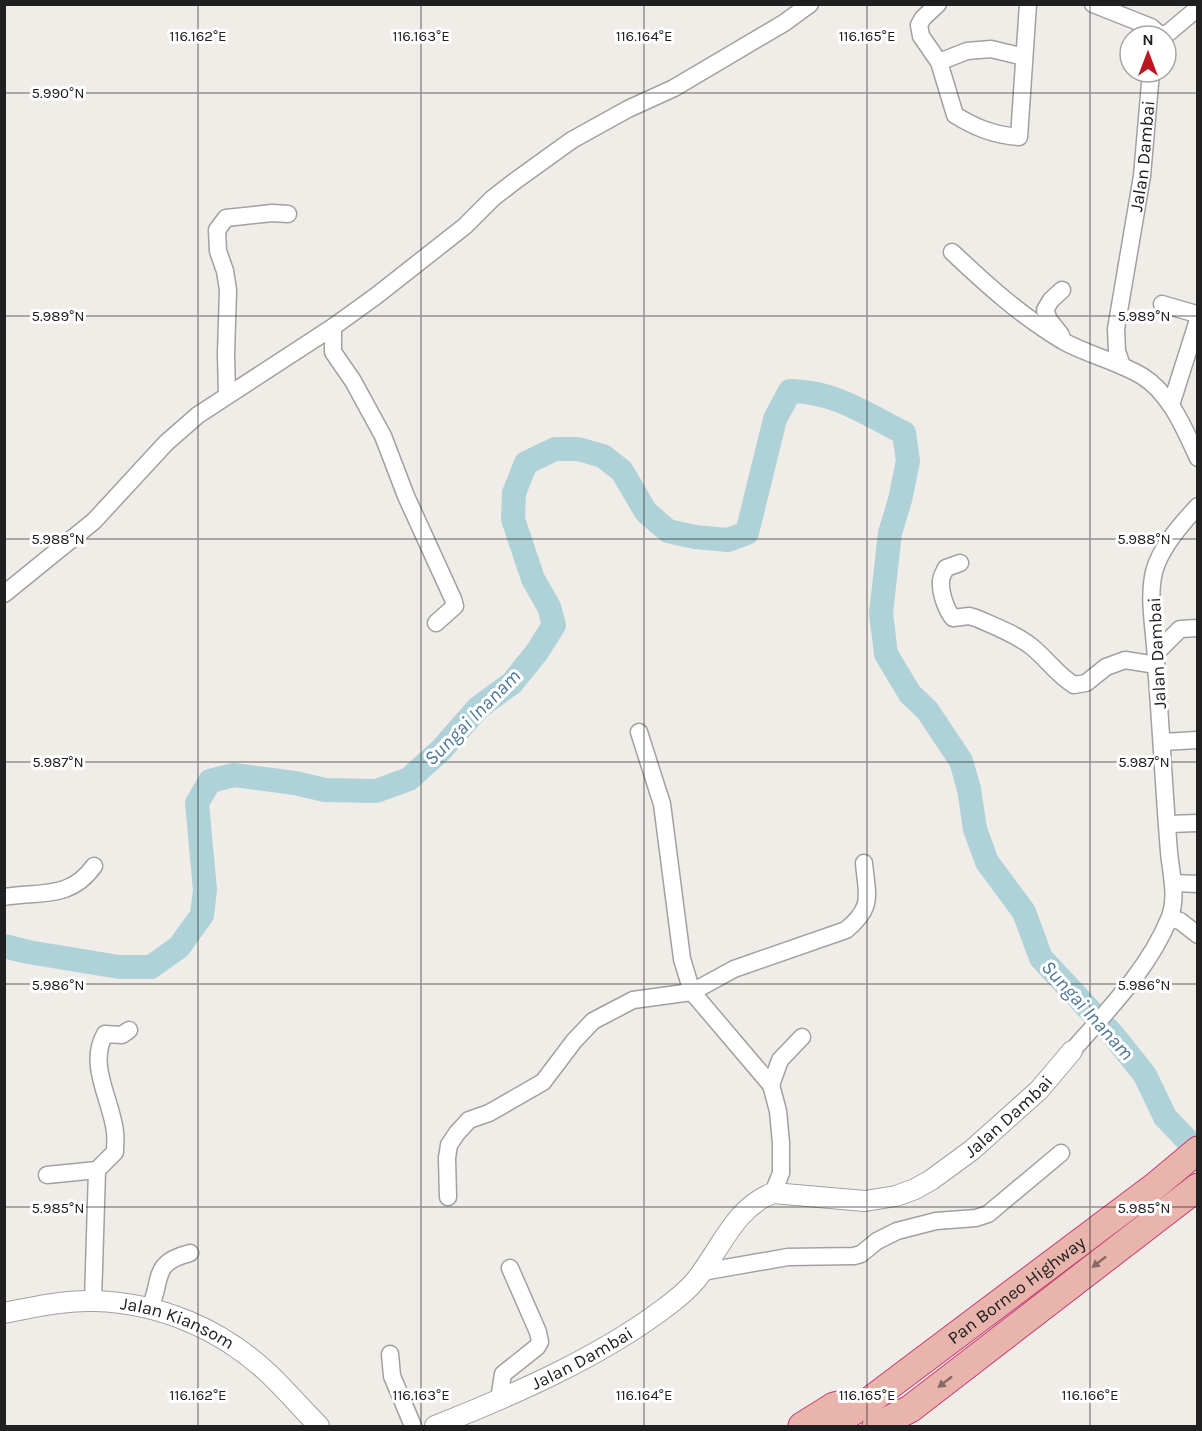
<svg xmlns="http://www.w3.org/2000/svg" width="1202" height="1431" font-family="Karla,sans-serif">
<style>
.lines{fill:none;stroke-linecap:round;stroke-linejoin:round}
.river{stroke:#aed2d8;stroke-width:24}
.minor-casing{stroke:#a1a1a1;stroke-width:19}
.tertiary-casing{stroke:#a1a1a1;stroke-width:22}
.trunk-casing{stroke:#c83b76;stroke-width:29}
.minor{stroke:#fff;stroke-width:16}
.tertiary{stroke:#fff;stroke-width:20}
.trunk{stroke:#e8b4ab;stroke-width:27}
.oneway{fill:#846a66}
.ticks{fill:none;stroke:#202020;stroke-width:1.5;stroke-opacity:0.45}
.labels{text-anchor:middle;stroke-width:6;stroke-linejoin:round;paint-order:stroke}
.street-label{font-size:18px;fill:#202020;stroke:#fff}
.water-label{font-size:20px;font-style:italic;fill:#507897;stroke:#fff}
.ticks-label{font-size:15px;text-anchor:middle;fill:#202020;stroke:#fff;stroke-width:6;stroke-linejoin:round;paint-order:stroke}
</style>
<rect width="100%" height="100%" fill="#f0ede8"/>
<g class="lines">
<path class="river" d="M4 946 28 952 119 967H151L179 947 202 915 205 890 197 803 210 781 234 775 295 783 325 790 376 791 409 779 441 750 478 708 512 683 537 652 554 625 549 607 533 579 513 519 514 493 526 463 555 449H578L603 456 622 471 646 512 668 531 695 537 728 540 747 533 775 419 790 391C834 391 866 414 904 433L908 461 900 500 890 533 881 613 886 654 910 694 927 710 961 761 969 789 975 829 987 862 1024 912 1041 958 1113 1035 1145 1075 1165 1117 1186 1139 1198 1157"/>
<g class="minor-casing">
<g id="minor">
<path d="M938 4 923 18 919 25 921 36 939 62 955 115C976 128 994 135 1019 137L1028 4"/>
<polyline points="1093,4 1151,27 1159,34 1167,34 1198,8"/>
<polyline points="939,62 967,51 991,49 1024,57"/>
<path d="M952 252C987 285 1021 316 1063 341 1088 355 1117 361 1142 376 1170 393 1185 430 1198 458"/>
<polyline points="1162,304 1193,313 1198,316"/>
<polyline points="333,327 333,352 353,381 383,436 406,496 453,599 455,606 436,623"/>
<polyline points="1061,335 1049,320 1045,310 1051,300 1062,290"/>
<path id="s1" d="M1122 366 1117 351 1116 329 1142 176 1151 72"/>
<polyline points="227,395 226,354 228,290 225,271 218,251 217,230 226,218 272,213 288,214"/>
<polyline points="1171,405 1198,320"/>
<path d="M960 563 946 568C944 572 941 577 941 581 940 592 946 610 953 618L969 616 976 618C994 626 1016 634 1032 647 1047 659 1057 675 1074 685L1086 683 1106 667 1125 660 1156 665"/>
<polyline points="4,594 94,521 166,443 198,415 333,327 376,296 465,226 493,198 515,181 572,140 628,109 674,88 784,23 810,4"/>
<polyline points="1156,653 1180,629 1198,628"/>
<polyline points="639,732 662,804 682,959 692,992 771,1085 778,1111 781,1143 781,1173 773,1193"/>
<polyline points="1163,742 1197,740"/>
<polyline points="1169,824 1198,823"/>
<polyline points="1174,883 1198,884"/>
<path d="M4 897C39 891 70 900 94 866"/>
<polyline points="1170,918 1180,921 1198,935"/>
<path d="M1072 1051C1107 1011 1148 970 1169 919 1178 898 1171 874 1169 852 1164 790 1161 728 1156 665 1156 635 1147 602 1154 572 1160 548 1181 524 1198 506"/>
<polyline points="771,1085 780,1060 802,1037"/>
<polyline points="47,1175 97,1170"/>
<path d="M448 1197 447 1158 449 1145 457 1133 469 1120 489 1113 543 1082 574 1041 593 1021 633 1000 692 992 734 969 846 930C874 907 867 896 864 863"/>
<polyline points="702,1272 788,1257 854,1256 861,1254 877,1241 897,1231 936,1221 976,1218 988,1214 1061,1153"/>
<path d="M93 1301 97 1170 115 1152C115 1145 116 1138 115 1132 112 1101 87 1065 105 1034L122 1035 129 1030"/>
<path d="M150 1308C163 1278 151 1263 190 1253"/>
<polyline points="390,1354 392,1376 413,1426"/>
<polyline points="499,1399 503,1374 537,1347 540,1342 538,1332 510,1268"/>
</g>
</g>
<g class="tertiary-casing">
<g id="tertiary">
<path id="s2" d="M4 1313C33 1307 65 1300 95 1301 160 1303 221 1329 268 1373 286 1390 302 1409 319 1426"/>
<path id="s3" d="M435 1426C511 1396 596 1359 662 1310 673 1302 687 1291 696 1280 720 1250 735 1207 773 1193L865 1201 896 1196 915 1189 931 1180 972 1150 1039 1090 1072 1051"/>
</g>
</g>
<g class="trunk-casing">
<g id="trunk">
<polyline points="802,1426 834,1406 846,1403"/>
<path id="s4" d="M831 1426 869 1401 1155 1186 1198 1150"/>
<polyline points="876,1426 910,1409 1198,1187"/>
</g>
</g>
<use href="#minor" class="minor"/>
<use href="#tertiary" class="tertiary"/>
<use href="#trunk" class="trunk"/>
</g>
<defs><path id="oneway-solid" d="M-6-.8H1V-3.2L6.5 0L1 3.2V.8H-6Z" transform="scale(1.5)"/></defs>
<g class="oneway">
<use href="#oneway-solid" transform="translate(1099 1262) rotate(142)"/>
<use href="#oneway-solid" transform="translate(945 1382) rotate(142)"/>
</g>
<path class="ticks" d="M198 4V1426M421 4V1426M644 4V1426M867 4V1426M1090 4V1426M4 93H1198M4 316H1198M4 539H1198M4 762H1198M4 984H1198M4 1207H1198"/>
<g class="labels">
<g class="street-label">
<text dy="6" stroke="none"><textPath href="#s1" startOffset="213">Jalan Dambai</textPath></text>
<text transform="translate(1157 653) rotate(-93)" y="6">Jalan Dambai</text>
<text dy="6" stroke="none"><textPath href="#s3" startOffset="682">Jalan Dambai</textPath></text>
<text dy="6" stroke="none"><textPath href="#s4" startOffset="230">Pan Borneo Highway</textPath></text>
<text dy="6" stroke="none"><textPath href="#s2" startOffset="178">Jalan Kiansom</textPath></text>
<text dy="6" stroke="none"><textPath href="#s3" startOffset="162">Jalan Dambai</textPath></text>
</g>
<g class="water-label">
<text transform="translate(472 717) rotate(-45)" y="7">Sungai Inanam</text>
<text transform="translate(1088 1010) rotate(48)" y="7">Sungai Inanam</text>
</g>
</g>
<g class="ticks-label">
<text x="198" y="41">116.162°E</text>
<text x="421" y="41">116.163°E</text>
<text x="644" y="41">116.164°E</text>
<text x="867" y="41">116.165°E</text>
<text x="58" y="98">5.990°N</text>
<text x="58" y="321">5.989°N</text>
<text x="1144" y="321">5.989°N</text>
<text x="58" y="544">5.988°N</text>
<text x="1144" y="544">5.988°N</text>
<text x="58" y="767">5.987°N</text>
<text x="1144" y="767">5.987°N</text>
<text x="58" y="990">5.986°N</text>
<text x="1144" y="990">5.986°N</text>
<text x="58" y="1213">5.985°N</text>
<text x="1144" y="1213">5.985°N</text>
<text x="198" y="1400">116.162°E</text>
<text x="421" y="1400">116.163°E</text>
<text x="644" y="1400">116.164°E</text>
<text x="867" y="1400">116.165°E</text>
<text x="1090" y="1400">116.166°E</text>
</g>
<rect width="1202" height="1431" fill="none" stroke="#202020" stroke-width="12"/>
<g transform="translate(1148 54)"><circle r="28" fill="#ffffff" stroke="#a6a6a6" stroke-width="1.5"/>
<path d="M0-4.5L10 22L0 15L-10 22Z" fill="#ba1723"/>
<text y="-9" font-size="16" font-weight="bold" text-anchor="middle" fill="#202020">N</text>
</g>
</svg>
